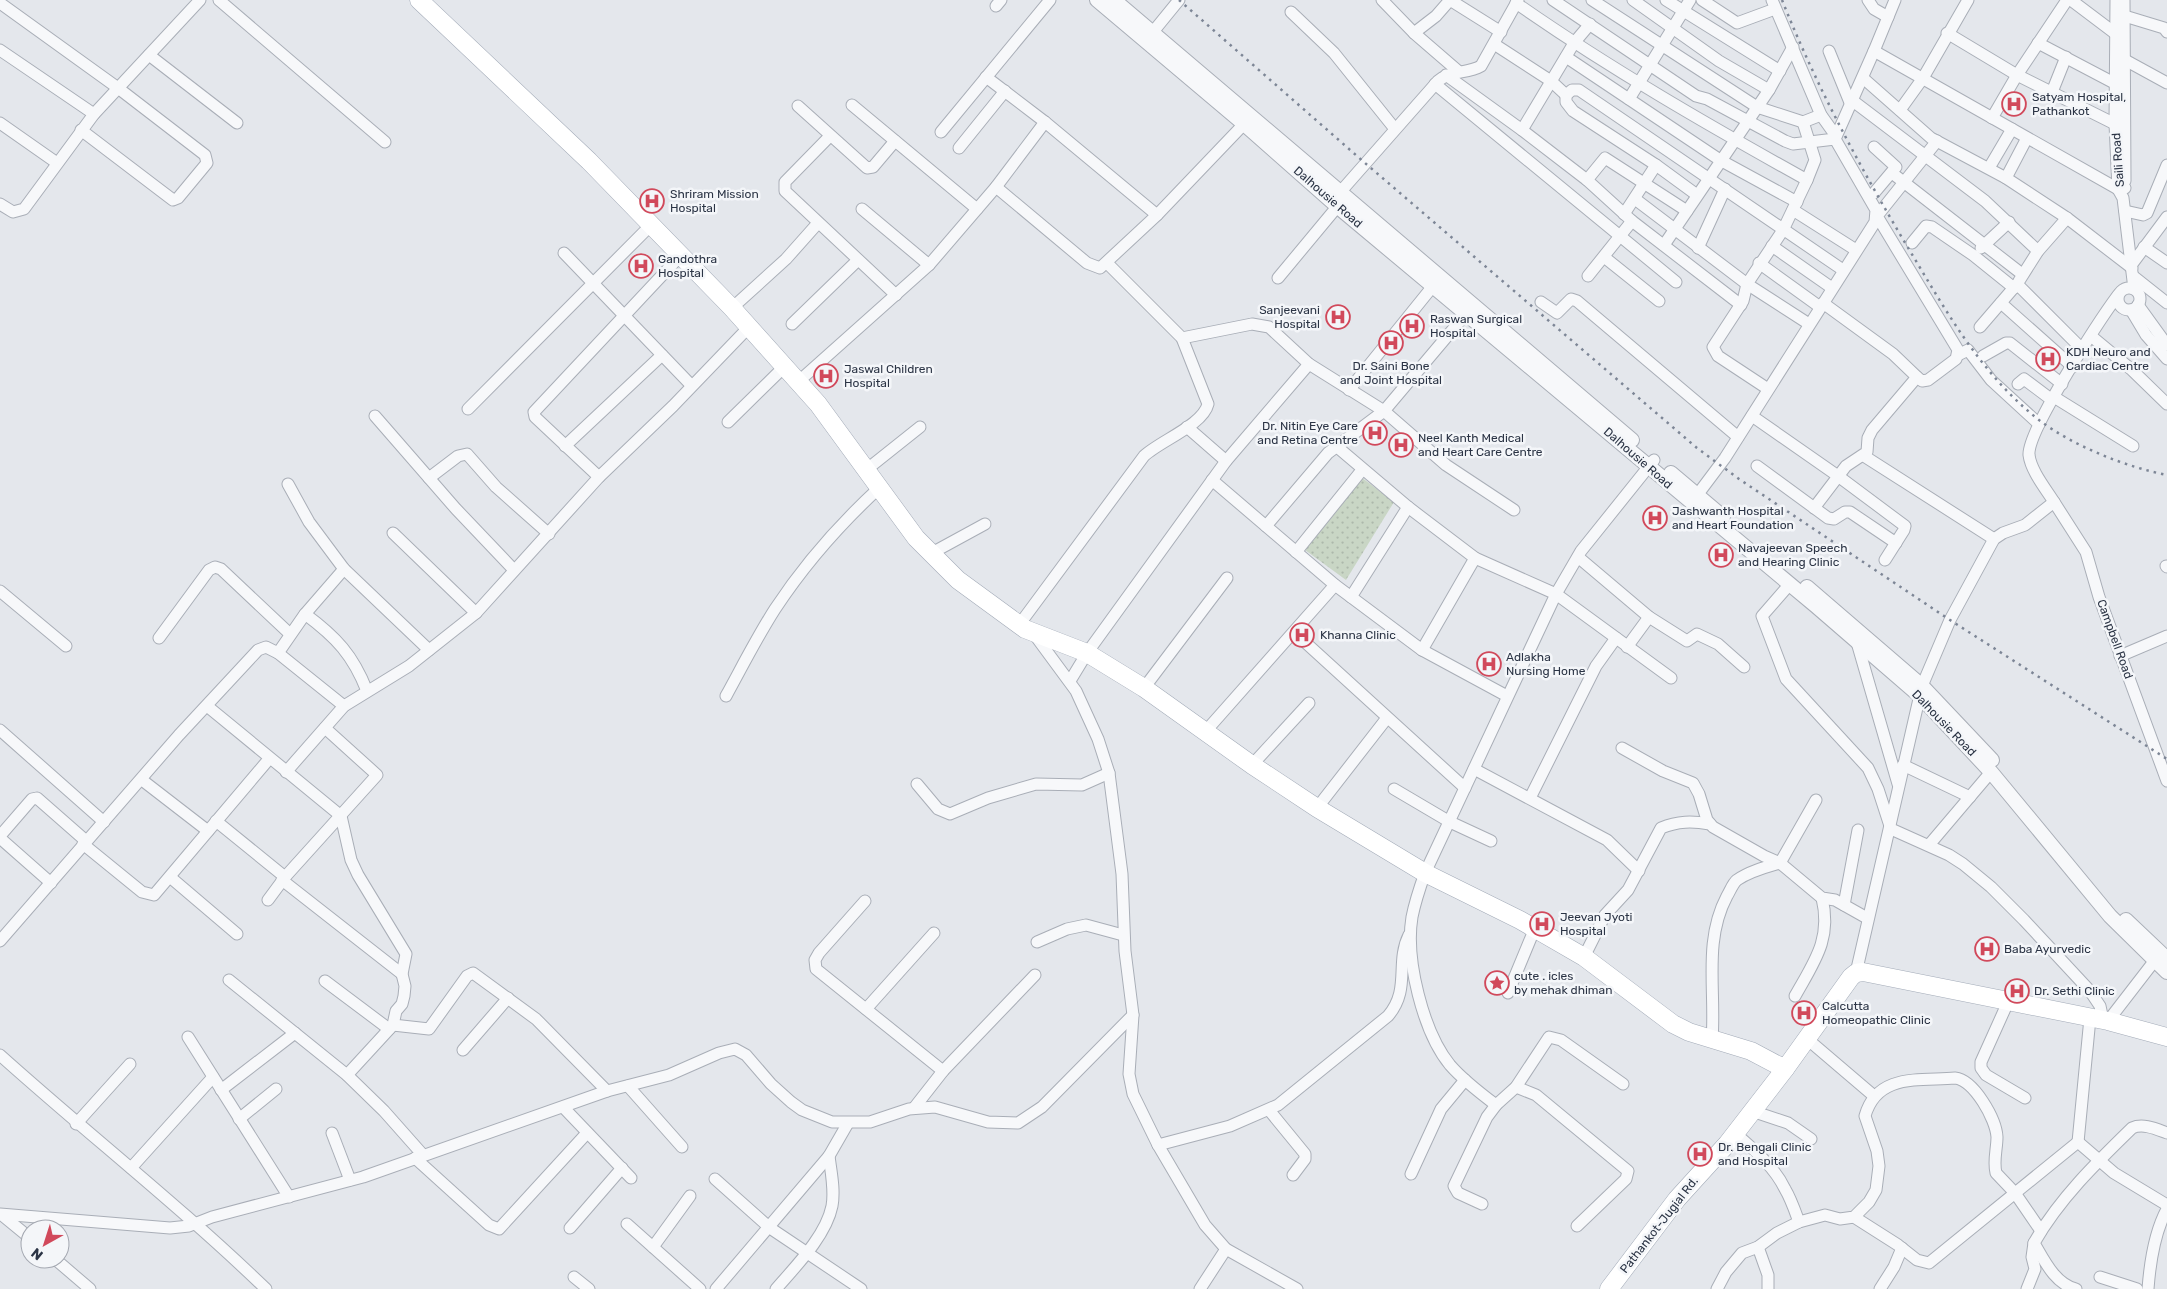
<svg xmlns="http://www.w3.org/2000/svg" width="2167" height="1289" font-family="Rubik,sans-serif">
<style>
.park{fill:url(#park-dots)}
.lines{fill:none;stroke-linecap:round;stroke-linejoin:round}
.minor-casing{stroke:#a9aeb7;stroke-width:13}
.tertiary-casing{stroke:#a9aeb7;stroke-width:16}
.primary-casing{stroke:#a3abb8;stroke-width:19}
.minor{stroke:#f7f8fa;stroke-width:11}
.tertiary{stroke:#f7f8fa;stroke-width:14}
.primary{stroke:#fff;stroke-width:18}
.rail{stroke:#7d8696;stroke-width:2.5;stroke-dasharray:2.5 5;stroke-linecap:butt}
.labels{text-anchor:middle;stroke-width:5;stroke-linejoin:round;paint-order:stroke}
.poi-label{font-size:12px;fill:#2b3445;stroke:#f4f6f9;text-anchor:start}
.street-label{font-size:12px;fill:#2b3445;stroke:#f4f6f9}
</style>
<defs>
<pattern id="park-dots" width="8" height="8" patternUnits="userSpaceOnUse" patternTransform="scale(1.25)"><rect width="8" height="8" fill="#c9d6c5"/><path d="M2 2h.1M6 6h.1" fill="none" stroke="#adb8ab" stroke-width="1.8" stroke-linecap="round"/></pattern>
</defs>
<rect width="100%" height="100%" fill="#e4e7ec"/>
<polygon class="park" points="1361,477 1394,502 1346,580 1305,550"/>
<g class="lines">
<g class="minor-casing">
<g id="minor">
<polyline points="219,0 385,142"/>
<polyline points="1382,0 1414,33 1458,71"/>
<polyline points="1450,0 1501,32"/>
<polyline points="1553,0 1696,96 1707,99 1785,141 1793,144 1835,139"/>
<polyline points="1592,0 1757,107 1803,122 1821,115"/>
<polyline points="1633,0 1719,61 1769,90"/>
<polyline points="1666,0 1780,71"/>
<polyline points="1702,0 1737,23 1775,9"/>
<polyline points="1772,0 1821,115 1836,136"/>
<polyline points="1868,0 1874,9 1888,17"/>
<polyline points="2071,0 2116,34"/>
<polyline points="2116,0 2115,124 2118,189 2123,198 2134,289"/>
<polyline points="2124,0 2125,181"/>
<polyline points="0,3 118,88 205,155 207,163 178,198 173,200 81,130"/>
<path d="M1516 3C1609 68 1708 125 1807 180"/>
<polyline points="996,6 1001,0"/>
<polyline points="1291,12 1334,53 1395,129"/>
<polyline points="2118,14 2164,28 2167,32"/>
<polyline points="1414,33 1436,16 1450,0"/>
<polyline points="1947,33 2017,75 2115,124"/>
<polyline points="1148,38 1179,0"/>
<polyline points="2038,43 2116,84"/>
<polyline points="1494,44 1551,81 1566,95 1572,90 1579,90 1843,270"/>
<polyline points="0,50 94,114"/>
<polyline points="1829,51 1851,105"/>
<polyline points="1874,51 1895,0"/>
<polyline points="149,55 237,123"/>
<polyline points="1566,57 1720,160 1797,202"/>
<polyline points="2125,60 2167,83"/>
<polyline points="1446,75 1522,130 1587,180 1632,221 1741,305"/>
<polyline points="986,77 1045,122 1157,215"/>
<polyline points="1863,78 1931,138 2006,178 2067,218 2132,268"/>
<polyline points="1435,84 1676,282"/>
<polyline points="2052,92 2066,57"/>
<polyline points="1566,95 1566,102 1573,111 1656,165 1697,195"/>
<polyline points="1629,99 1690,0"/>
<polyline points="1853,101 1985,201 2038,251"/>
<polyline points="852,105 977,209"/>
<polyline points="798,106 867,168 873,167 895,141"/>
<polyline points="1900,110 1923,78 1968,0"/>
<polyline points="1992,118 2017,75 2067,0"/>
<polyline points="0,123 57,163"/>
<polyline points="1522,130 1574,43 1590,24"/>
<polyline points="941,132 1050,0"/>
<polyline points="830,136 785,182 785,191 896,295"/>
<polyline points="1874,147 1896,167 1874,193"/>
<polyline points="959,148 1005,91"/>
<polyline points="1989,168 2012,129"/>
<polyline points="1892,173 2022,274"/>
<polyline points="2006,178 2027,138"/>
<polyline points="1587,180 1605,158 1687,211"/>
<polyline points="996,187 1087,263 1100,268 1157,215 1244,124"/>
<path d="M1335 198 1438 81C1451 70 1467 74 1481 66L1518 0"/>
<polyline points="1635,199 1747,284 1809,324"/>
<polyline points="0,204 13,212 24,209 94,114 200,0"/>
<polyline points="862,209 929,265"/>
<polyline points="1793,210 1856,250"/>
<polyline points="2125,211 2143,215 2147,213 2167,165"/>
<polyline points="1624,214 1656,165"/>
<polyline points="1912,243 1926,226 1932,227 1973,255 2014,288"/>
<polyline points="1664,245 1769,90 1793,47"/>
<polyline points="1772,246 1832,288"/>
<polyline points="2144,247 2167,263"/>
<polyline points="1698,248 1725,189"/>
<polyline points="1981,248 2009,222"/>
<polyline points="564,253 691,385"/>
<polyline points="1604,257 1659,301"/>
<polyline points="1759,263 1820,307"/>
<polyline points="2132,264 2167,217"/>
<polyline points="1588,276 1632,221"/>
<polyline points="2133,276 2167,303"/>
<polyline points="1278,278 1342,201"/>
<polyline points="2019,281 2038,251 2067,218"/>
<circle cx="2129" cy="299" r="11"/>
<polyline points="1541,302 1557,313 1571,299 1577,301 1738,437"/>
<polyline points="2001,303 2073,367"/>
<polyline points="2138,305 2167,345"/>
<polyline points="732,308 786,259 818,223"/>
<polyline points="2131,310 2146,335 2167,359"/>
<polyline points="792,324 858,260"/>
<polyline points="1980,327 2017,284 2083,350"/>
<polyline points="2091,336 2132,370 2167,404"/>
<polyline points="1182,338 1252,324 1269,327 1309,364 1384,411 1446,465 1514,510"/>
<polyline points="1958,355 1968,350 1991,380 2039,424"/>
<polyline points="1983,356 2006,343 2010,343 2062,384"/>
<polyline points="1917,377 1922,381 1928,380 1956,359 1958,350 1877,216 1937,141"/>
<polyline points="799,381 929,265 996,187 1045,122"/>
<polyline points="2018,384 2024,379 2052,400"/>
<polyline points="1768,389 1718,356 1713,347 1743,301 1747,284 1783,230 1807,180 1815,160 1803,122"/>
<polyline points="1349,390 1433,286"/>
<polyline points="2054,397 2133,446"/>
<polyline points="468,409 652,224"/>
<polyline points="375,416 456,509 514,570"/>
<polyline points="1752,416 1838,476 1905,526 1904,530 1885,560"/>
<polyline points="728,422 785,366"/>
<polyline points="1187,427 1226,461"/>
<polyline points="565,446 662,355"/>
<polyline points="1336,446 1408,507 1475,558 1422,650"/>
<polyline points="1864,456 1994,539"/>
<polyline points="1757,466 1828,518 1834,519 1845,512 1850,512 1896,543"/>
<polyline points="866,470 920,427"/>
<polyline points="599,477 535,417 534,412 682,254"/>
<polyline points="429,478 458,456 467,454 496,487 549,534"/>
<polyline points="1212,480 1335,585 1422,650 1507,696"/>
<polyline points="288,484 309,522 344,569 429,650"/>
<polyline points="1692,502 1725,458 1875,222 1876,210 1835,139 1874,51 2118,189 2125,188"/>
<polyline points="2054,502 2086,552 2099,597 2167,781"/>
<polyline points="1814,508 1846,466 1867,452 1868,438 1872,430 1917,377 1893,354 1823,303"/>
<polyline points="1266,526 1328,453 1384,411 1471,308"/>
<polyline points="393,533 476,613"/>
<polyline points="1296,552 1362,470"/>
<polyline points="930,554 985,524"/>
<polyline points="1578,557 1649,617 1687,641 1697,634 1718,644 1744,667"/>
<polyline points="1475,558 1556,594 1671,678"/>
<polyline points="2166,566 2167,567"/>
<polyline points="1790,584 1762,616 1786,679 1868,768 1878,789 1891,829 1949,855 1963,864 1991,887 2024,920 2090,991 2100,1006 2103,1020"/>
<polyline points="0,591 66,646"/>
<polyline points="1351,597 1408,507"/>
<path d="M305 614C336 637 353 655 367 691"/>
<path d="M1019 625 1144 456C1160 441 1203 425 1208 404L1182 338 1107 263"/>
<polyline points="1295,633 1465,788"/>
<polyline points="1034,634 1076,691 1098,739 1109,773 1122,874 1125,951 1133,1015 1129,1074 1133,1094 1158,1145 1205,1225 1226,1249 1297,1289"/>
<polyline points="159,638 209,570 215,567 221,569 290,634"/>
<polyline points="1856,639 1898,784"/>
<polyline points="1627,647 1649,617"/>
<polyline points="278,653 305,614 344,569"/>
<polyline points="2120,656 2167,636"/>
<polyline points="1070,681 1087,653 1226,461 1309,364"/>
<polyline points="1144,688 1227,578"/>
<path d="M726 696C742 667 757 637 775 609 804 565 840 524 879 488"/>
<polyline points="207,706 341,816 351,860 358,875 406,954 402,974 405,986 404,996 402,1004 396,1011 393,1025 347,1075"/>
<polyline points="0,730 104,822"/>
<polyline points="1205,732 1335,585"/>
<polyline points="1622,748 1663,771 1693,783 1699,794 1707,820 1713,827 1764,856 1780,863 1822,898 1835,900 1867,918"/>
<polyline points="1252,765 1309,703"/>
<polyline points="1903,765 1970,797"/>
<polyline points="1474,769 1607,840 1639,871"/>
<polyline points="286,772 344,706 409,666 476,613 599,477 673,406 749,327"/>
<polyline points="142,780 208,831"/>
<polyline points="917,784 938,809 950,814 988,798 1036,784 1082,785 1109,773"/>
<polyline points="1394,789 1450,822 1491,841"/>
<polyline points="1530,798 1596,666 1616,638"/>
<polyline points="1317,808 1387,718"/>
<polyline points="216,821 285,877"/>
<polyline points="0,836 32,799 37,798 86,841"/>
<polyline points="0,838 51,883"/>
<polyline points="83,844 142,892 154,895 269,759"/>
<polyline points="1929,845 1991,772"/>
<polyline points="170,877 237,934"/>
<polyline points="282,880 402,974"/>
<polyline points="268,900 285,877 377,775 325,728"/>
<polyline points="865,901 819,953 815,960 816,969 943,1071"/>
<polyline points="1844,905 1858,830"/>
<polyline points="0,941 179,735 258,650 266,647 278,653 344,706"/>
<polyline points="1037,942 1067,929 1086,925 1123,935"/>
<path d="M1584 957 1605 915 1628 890 1661 828C1678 821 1692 821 1710 824"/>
<path d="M1856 973 1922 686 1950 620 1994 539 2003 533 2025 525 2054 502C2046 489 2031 471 2029 455 2027 431 2101 318 2118 295"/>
<polyline points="229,980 347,1075 384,1111 423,1155"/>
<polyline points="325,981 389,1029"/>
<polyline points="1508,993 1535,928"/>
<path d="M1795 996C1814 962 1832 939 1822 898"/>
<polyline points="2008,1002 1981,1062 1981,1068 1986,1075 2025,1098"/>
<polyline points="866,1009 934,933"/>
<polyline points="2108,1021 2159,955"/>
<polyline points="393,1025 429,1029 467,976 473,973 536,1019 607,1091"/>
<polyline points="188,1037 289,1197"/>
<polyline points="1806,1038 1874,1096"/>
<path d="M1712 1040C1716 991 1703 941 1727 896 1730 891 1733 883 1737 880 1750 871 1766 867 1780 863L1816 800"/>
<polyline points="463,1050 508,998"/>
<path d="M0 1055C88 1134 181 1207 266 1289"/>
<polyline points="628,1086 682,1147"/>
<polyline points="1516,1087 1536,1095 1628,1171 1626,1179 1577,1226"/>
<polyline points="221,1090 295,1033"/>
<path d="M1496 1105C1480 1093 1463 1080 1450 1065 1423 1032 1405 959 1412 917 1415 902 1420 887 1425 873L1556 594 1581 551 1654 460"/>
<polyline points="563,1107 631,1178"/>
<polyline points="914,1108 943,1071 1035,975"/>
<polyline points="1269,1110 1305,1154 1305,1159 1293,1175"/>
<polyline points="1752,1111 1788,1123 1811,1139"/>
<polyline points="239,1119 276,1089"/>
<polyline points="76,1124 130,1064"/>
<polyline points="332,1133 350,1180"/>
<path d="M1735 1133C1753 1149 1774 1166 1785 1189 1791 1199 1795 1211 1799 1222"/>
<polyline points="2078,1142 2090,1018"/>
<path d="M1158 1145 1230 1126 1278 1105 1388 1016C1411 989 1395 963 1409 935"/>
<polyline points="415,1158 489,1225 499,1229 587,1133"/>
<polyline points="131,1168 213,1077"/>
<polyline points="1411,1174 1441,1109 1465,1080"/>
<polyline points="715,1179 770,1228 861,1289"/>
<polyline points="1482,1204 1458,1193 1454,1186 1487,1117 1496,1105 1516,1087 1549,1037 1561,1040 1623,1084"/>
<polyline points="0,1214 170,1228 189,1226 212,1217 363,1177 607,1091 669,1075 719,1053 735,1049 746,1055 771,1084 791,1102 802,1110 832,1122 870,1122 909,1109 935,1107 988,1122 1018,1123 1042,1107 1133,1015"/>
<polyline points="2,1215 30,1238"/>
<polyline points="1854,1217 1898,1245 1917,1260 1929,1263 2078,1142 2114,1173 2167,1205"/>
<polyline points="627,1224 700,1289"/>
<polyline points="570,1228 622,1168"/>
<polyline points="653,1247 690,1196"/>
<polyline points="1758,1247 1768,1275 1768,1289"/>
<polyline points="55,1259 90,1289"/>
<polyline points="574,1277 589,1289"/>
<polyline points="2100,1277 2137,1289"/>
<polyline points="716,1289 829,1156 848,1123"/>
<path d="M776 1289C795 1267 826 1236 832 1206 835 1190 831 1172 829 1156"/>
<polyline points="1200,1289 1226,1249"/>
<path d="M1717 1289 1726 1272 1742 1253 1758 1247 1777 1233 1799 1222 1825 1215 1840 1219 1854 1217 1869 1202 1876 1190 1879 1166 1877 1151 1865 1116C1877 1073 1920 1081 1955 1078 1974 1080 1996 1119 1997 1137 1997 1149 1993 1161 1996 1173L2015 1193 2041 1231"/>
<polyline points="1880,1289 1894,1267 1902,1248"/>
<polyline points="2027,1289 2035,1269 2032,1257 2034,1243"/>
<path d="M2076 1289C2055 1284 2044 1260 2034 1243 2059 1199 2096 1163 2132 1128 2143 1123 2156 1129 2167 1133"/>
<path d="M2148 1289C2150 1262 2154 1233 2167 1209"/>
</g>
</g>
<g class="tertiary-casing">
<g id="tertiary">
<polyline points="1097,0 1244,124 1337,206 1816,606 1920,696 1991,772 2110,916 2167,972"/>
<polyline points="1114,0 1632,440"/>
<polyline points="1671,473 1723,517"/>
<polyline points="1807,587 1922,686 1992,760"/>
<polyline points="2126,920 2167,959"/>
</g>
</g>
<g class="primary-casing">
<g id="primary">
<polyline points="419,0 589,161 732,308 818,404 916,538 958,580 1025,629 1087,653 1144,688 1252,765 1317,808 1425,873 1520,920 1584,957 1673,1024 1689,1032 1751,1051 1785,1069 1851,977 1856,973 1863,972 2108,1021 2167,1037"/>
<polyline points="1609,1289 1677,1199 1727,1144 1785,1069"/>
</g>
</g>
<use href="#minor" class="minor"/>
<use href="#tertiary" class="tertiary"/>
<use href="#primary" class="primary"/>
<g class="rail">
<polyline points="1179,0 1365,163 1697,448 1739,479 1950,620 2167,759"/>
<path d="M1782 0C1818 90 1863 173 1913 256 1949 316 1983 376 2039 420 2073 446 2126 467 2167 475"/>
</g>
</g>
<defs>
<g id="hospital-ring" transform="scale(1.25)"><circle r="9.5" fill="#f4f6f9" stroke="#d1495b" stroke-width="1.5"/><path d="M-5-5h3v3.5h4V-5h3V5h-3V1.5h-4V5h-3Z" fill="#d1495b"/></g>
<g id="sight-ring" transform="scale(1.25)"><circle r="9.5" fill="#f4f6f9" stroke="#d1495b" stroke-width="1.5"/><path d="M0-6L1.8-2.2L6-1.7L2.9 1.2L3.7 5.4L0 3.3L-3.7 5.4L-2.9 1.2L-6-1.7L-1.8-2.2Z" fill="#d1495b"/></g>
</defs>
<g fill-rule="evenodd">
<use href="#hospital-ring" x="2014" y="104"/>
<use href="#hospital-ring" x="652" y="201"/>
<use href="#hospital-ring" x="641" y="266"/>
<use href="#hospital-ring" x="1338" y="317"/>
<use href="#hospital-ring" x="1412" y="326"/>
<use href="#hospital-ring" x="1391" y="343"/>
<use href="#hospital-ring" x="2048" y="359"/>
<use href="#hospital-ring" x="826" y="376"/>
<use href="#hospital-ring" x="1375" y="433"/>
<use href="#hospital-ring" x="1401" y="445"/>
<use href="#hospital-ring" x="1655" y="518"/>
<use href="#hospital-ring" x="1721" y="555"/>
<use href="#hospital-ring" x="1302" y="635"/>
<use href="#hospital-ring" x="1489" y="664"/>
<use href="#hospital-ring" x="1542" y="924"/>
<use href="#hospital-ring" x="1987" y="949"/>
<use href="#sight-ring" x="1497" y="983"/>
<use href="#hospital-ring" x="2017" y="991"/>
<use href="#hospital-ring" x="1804" y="1013"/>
<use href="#hospital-ring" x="1700" y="1154"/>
</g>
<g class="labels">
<g class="poi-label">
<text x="2032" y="101">Satyam Hospital,<tspan x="2032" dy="14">Pathankot</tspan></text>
<text x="670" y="198">Shriram Mission<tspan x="670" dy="14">Hospital</tspan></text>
<text x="658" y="263">Gandothra<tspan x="658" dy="14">Hospital</tspan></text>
<text x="1320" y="314" text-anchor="end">Sanjeevani<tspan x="1320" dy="14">Hospital</tspan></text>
<text x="1430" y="323">Raswan Surgical<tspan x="1430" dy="14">Hospital</tspan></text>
<text x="2066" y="356">KDH Neuro and<tspan x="2066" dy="14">Cardiac Centre</tspan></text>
<text x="1391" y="370" text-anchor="middle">Dr. Saini Bone<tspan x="1391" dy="14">and Joint Hospital</tspan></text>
<text x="844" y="373">Jaswal Children<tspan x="844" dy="14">Hospital</tspan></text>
<text x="1358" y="430" text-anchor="end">Dr. Nitin Eye Care<tspan x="1358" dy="14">and Retina Centre</tspan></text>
<text x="1418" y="442">Neel Kanth Medical<tspan x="1418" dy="14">and Heart Care Centre</tspan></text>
<text x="1672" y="515">Jashwanth Hospital<tspan x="1672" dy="14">and Heart Foundation</tspan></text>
<text x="1738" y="552">Navajeevan Speech<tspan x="1738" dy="14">and Hearing Clinic</tspan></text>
<text x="1320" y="639">Khanna Clinic</text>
<text x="1506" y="661">Adlakha<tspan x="1506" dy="14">Nursing Home</tspan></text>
<text x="1560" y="921">Jeevan Jyoti<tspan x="1560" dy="14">Hospital</tspan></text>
<text x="2004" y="953">Baba Ayurvedic</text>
<text x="1514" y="980">cute . icles<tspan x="1514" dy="14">by mehak dhiman</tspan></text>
<text x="2034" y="995">Dr. Sethi Clinic</text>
<text x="1822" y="1010">Calcutta<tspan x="1822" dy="14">Homeopathic Clinic</tspan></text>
<text x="1718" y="1151">Dr. Bengali Clinic<tspan x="1718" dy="14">and Hospital</tspan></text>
</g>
<g class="street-label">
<text transform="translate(2118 160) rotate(-94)" y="4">Saili Road</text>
<text transform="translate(1328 197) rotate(41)" y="4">Dalhousie Road</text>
<text transform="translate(1638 458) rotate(41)" y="4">Dalhousie Road</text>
<text transform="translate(2115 639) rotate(70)" y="4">Campbell Road</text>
<text transform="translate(1944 723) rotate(46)" y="4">Dalhousie Road</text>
<text transform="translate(1659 1225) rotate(-52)" y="4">Pathankot-Jugial Rd.</text>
</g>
</g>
<g transform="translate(45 1244) rotate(219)"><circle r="24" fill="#f4f6f9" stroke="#a4a8b1"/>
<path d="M0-4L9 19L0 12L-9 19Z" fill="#d1495b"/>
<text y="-8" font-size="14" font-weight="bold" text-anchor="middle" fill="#2b3445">N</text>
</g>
</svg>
